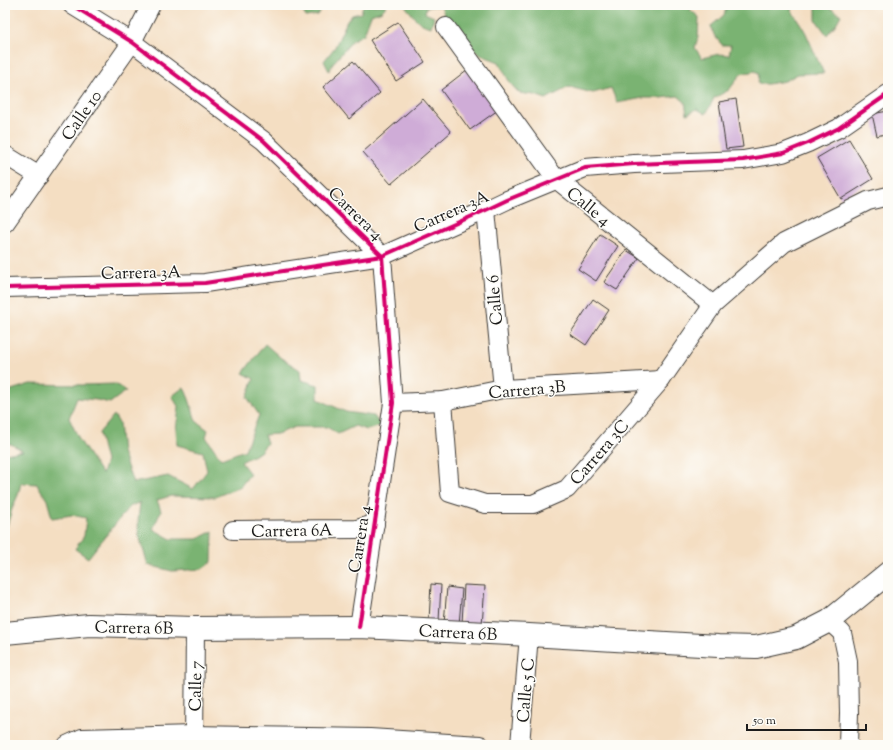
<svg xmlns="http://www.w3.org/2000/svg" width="893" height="750" font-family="'Sorts Mill Goudy',serif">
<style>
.forest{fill:#7ab372;stroke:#4b6847}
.building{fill:#cfacd7}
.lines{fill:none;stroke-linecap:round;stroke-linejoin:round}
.minor-casing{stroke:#3c3935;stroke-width:20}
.trunk-casing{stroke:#3c3935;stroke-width:24}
.minor{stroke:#fff;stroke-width:18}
.trunk{stroke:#fff;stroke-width:22}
.cycleway-casing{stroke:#fdfcf7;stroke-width:6}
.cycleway{stroke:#d6006c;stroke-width:4}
.labels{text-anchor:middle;stroke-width:3;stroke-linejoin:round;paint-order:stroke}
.street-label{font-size:17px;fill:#1c1c1c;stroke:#fdfcf7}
</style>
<rect width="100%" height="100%" fill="#fdfcf7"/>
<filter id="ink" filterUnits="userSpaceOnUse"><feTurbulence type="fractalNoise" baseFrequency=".025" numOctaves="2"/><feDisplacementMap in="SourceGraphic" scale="8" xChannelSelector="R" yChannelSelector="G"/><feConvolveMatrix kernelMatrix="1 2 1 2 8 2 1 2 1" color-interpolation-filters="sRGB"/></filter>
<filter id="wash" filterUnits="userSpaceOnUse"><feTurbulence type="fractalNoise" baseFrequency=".012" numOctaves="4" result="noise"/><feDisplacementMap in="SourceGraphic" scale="16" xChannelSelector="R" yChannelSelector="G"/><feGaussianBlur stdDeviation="0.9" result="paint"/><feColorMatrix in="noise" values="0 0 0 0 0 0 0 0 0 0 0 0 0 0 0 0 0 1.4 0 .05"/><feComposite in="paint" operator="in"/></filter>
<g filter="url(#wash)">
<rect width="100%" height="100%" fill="#f4dec2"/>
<g class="forest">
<polygon points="299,5 325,5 318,15 306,17"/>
<polygon points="363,5 387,5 382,11 371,15 364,34 353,40 334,62 329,71 324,61 335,47 347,21 352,15 361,13"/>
<path d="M404 5H694L690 10 699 17 698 37 695 48 702 58 719 54 729 55 731 45H722L714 35 711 26 724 15 727 5H793L791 10C798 20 805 29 809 40 814 51 818 62 824 73L798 74 785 81 768 84H758L759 73 755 71 741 74 729 90 714 98 706 114 697 109 687 114 685 102 678 96 661 98H643L617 103 611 88 593 93 569 87 546 99 535 95 519 93 510 83 499 62 481 55 469 47 454 24 445 17 441 6 426 7 425 13 434 17 431 27C416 24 414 15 404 5Z"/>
<path d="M816 5C827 5 832 9 841 15L836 24 827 35 816 20Z"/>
<polygon points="265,344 281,358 300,370 301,380 318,385 318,399 346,412 374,416 381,426 367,430 355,426 338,434 327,427 295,427 277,434 264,435 267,443 260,452 241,462 250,474 240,487 215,497 171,496 157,500 161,511 153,529 171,539 197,539 213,531 212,562 202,569 172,571 148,565 139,536 138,522 140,502 129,507 88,558 75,549 84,536 86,518 72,515 52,518 47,500 37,484 21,483 18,495 12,509 7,526 5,527 5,454 23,451 11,444 5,444 5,392 30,384 83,385 115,384 126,391 110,403 97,400 77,398 69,418 80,441 102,474 106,461 99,433 114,415 119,423 122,452 133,483 168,476 193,489 207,471 203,452 177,445 176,429 179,408 172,396 184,387 189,399 196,421 208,430 206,437 221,459 245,450 259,415 247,397 254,379 243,373"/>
</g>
<g id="blocks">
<g class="building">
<polygon points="398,22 425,62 396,81 370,40"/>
<polygon points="353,61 380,93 349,119 323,87"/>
<polygon points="468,69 498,110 470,130 441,90"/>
<polygon points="423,99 451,132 391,184 363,152"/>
<polygon points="736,99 743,147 726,149 719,102"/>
<polygon points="888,111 888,133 877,136 872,114"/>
<polygon points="849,139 873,179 841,199 817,158"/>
<polygon points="600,234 618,246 596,281 578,269"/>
<polygon points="626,250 639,258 617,290 604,282"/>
<polygon points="593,299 609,310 586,345 570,334"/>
<polygon points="431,584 441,585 439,621 429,621"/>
<polygon points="464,585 485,586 482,625 462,624"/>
<polygon points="447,587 462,589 459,625 444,624"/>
</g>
</g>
</g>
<g filter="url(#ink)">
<use href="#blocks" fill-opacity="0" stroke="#3c3935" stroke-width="1"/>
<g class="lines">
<g class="minor-casing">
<g id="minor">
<polyline points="72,5 132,42 264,141 382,256 393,403 359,627"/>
<polyline points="446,27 556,179 713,305"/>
<polyline points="5,155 39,176"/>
<polyline points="486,210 503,389"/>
<polyline points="5,223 132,42 151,5"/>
<polyline points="5,288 205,283 382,256 486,210 507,200 585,168 634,164 743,160 783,153 808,143 839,128 888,94"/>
<polyline points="443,401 450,493 485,504 533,504 567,489 661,380 713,305 784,243 868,201 888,196"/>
<polyline points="393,403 443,401 503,389 661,380"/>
<polyline points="233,530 357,529 375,524"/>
<polyline points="829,621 842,633 848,661 849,713 848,745"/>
<polyline points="67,745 82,738 194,735 370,738 480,745"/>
<polyline points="194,745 195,628"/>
<polyline points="520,745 529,635"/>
</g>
</g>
<g class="trunk-casing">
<polyline id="trunk" points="5,633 89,625 195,628 359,627 529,635 718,646 756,647 796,638 829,621 888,573"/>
</g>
<use href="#minor" class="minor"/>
<use href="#trunk" class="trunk"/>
<g class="cycleway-casing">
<g id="cycleway">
<polyline points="72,5 132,42 264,141 382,256 393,403 359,627"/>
<polyline points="5,288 205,283 382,256 486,210 507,200 585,168 634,164 743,160 783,153 808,143 839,128 888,94"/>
</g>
</g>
<use href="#cycleway" class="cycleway"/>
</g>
</g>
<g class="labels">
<g class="street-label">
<text transform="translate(81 115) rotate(-55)" y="6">Calle 10</text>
<text transform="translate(589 206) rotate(39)" y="6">Calle 4</text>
<text transform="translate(451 211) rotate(-24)" y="6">Carrera 3A</text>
<text transform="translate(356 213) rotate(44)" y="6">Carrera 4</text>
<text transform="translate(141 272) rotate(-1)" y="6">Carrera 3A</text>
<text transform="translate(494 300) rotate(-95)" y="6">Calle 6</text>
<text transform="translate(527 389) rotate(-5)" y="6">Carrera 3B</text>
<text transform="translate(599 452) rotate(-49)" y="6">Carrera 3C</text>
<text transform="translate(292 530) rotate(-1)" y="6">Carrera 6A</text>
<text transform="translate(359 539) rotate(-81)" y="6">Carrera 4</text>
<text transform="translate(134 627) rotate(1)" y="6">Carrera 6B</text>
<text transform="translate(458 632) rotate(3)" y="6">Carrera 6B</text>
<text transform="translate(195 686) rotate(-89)" y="6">Calle 7</text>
<text transform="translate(525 690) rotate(-85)" y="6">Calle 5 C</text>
</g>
</g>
<rect width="893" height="750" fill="none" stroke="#fdfcf7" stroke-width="20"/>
<path d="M747 724v6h119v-6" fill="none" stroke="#1c1c1c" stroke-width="2"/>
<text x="753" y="724" font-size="12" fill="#1c1c1c" stroke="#fdfcf7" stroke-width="3" paint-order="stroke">50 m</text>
</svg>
